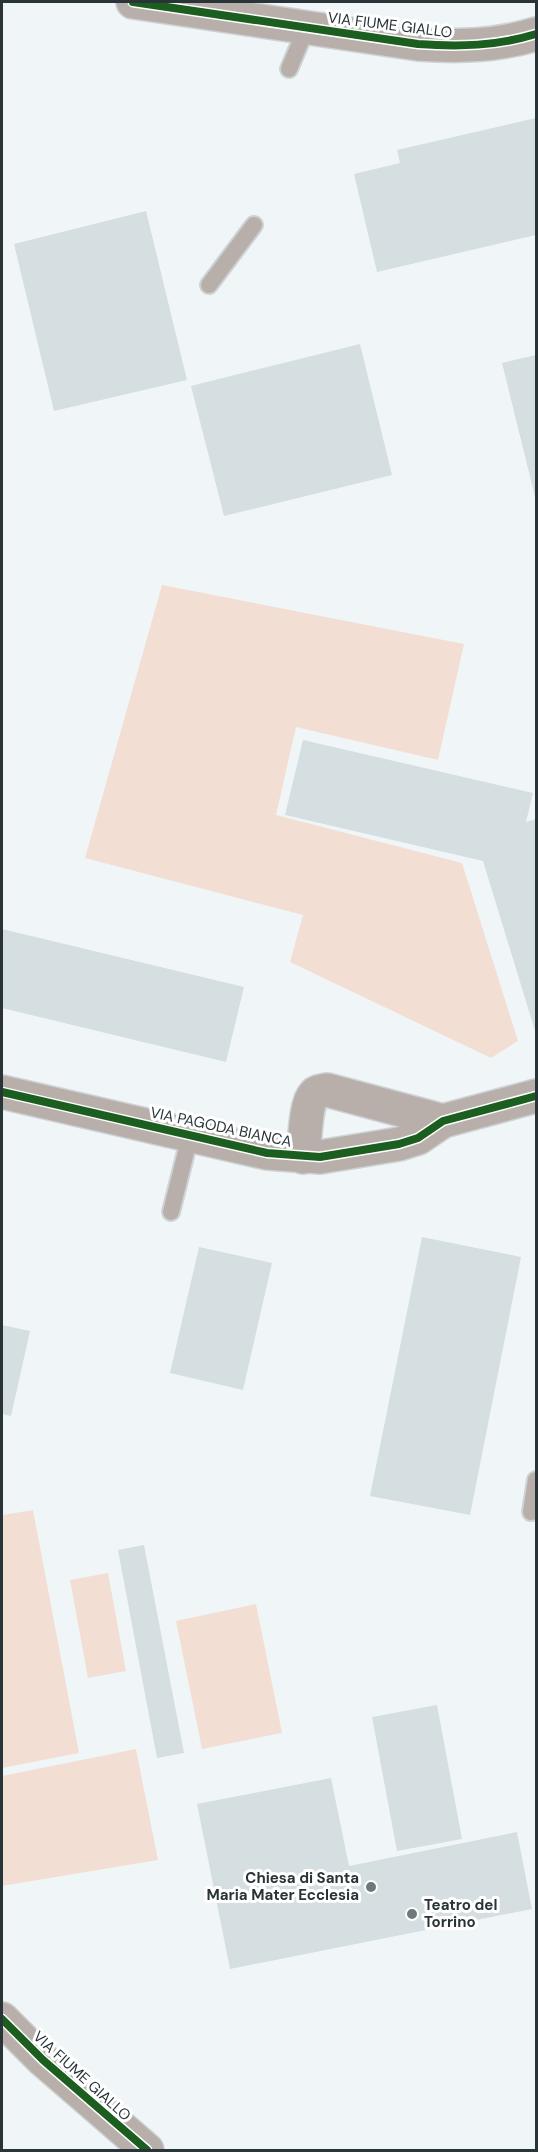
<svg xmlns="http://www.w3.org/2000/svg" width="538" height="2152" font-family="'DM Sans',sans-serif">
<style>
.green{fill:#f3ded3}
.building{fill:#d5dee1}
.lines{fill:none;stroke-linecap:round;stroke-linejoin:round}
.lane-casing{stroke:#cdd2d5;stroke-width:20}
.street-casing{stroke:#cdd2d5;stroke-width:36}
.lane{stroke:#b9afaa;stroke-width:16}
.street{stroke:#b9afaa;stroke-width:33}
.cycleway-casing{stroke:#fff;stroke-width:11}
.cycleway{stroke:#1b5e20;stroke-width:8}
.poi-dot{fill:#6f787b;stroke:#fff;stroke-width:2}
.labels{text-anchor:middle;stroke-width:6;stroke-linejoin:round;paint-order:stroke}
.street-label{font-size:15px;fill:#293438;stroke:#fff}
.poi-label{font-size:15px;font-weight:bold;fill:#293438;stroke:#fff;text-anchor:end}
</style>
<rect width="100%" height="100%" fill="#f0f6f8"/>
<g class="green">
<polygon points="162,585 464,644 438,760 296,727 276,815 462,863 518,1041 491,1058 290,962 303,915 85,858"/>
<polygon points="33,1510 79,1753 2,1768 2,1515"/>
<polygon points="108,1573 126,1671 88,1678 70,1580"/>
<polygon points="256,1604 282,1733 202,1749 176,1621"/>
<polygon points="136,1749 158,1860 2,1886 2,1776"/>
</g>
<g class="building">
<polygon points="536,118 536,235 377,272 354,174 400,163 397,150"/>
<polygon points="146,211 187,380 54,411 14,244"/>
<polygon points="360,344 392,475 224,516 191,386"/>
<polygon points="536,355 536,501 502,363"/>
<polygon points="303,740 533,793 526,822 536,819 536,1034 483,861 285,815"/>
<polygon points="2,929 244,987 226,1062 2,1008"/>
<polygon points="422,1237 521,1257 470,1515 370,1496"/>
<polygon points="199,1247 272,1263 243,1390 170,1373"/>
<polygon points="2,1325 30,1331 11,1416 2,1414"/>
<polygon points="144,1545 184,1753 157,1758 118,1550"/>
<polygon points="437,1705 462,1839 397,1851 372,1717"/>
<polygon points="331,1778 349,1866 517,1832 532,1909 230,1969 197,1804"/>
</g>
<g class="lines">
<g class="lane-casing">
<g id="lane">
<polyline points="289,69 306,29"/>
<polyline points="209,285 254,225"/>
<polyline points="171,1212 190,1136"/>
<polyline points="531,1512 536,1480"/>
</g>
</g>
<g class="street-casing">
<g id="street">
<path d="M133 2 418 44C459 47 497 46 536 34"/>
<polyline points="2,1092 267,1153 320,1157 399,1144 418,1138 443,1121 536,1096"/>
<path d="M303 1157C305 1144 305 1104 314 1095 317 1091 322 1091 327 1090L443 1121"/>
<polyline points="2,2019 43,2060 147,2150"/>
</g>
</g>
<use href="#lane" class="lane"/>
<use href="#street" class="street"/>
<g class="cycleway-casing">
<g id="cycleway">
<path d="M133 2 418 44C459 47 497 46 536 34"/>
<polyline points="2,1092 267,1153 320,1157 399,1144 418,1138 443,1121 536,1096"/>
<polyline points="2,2019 43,2060 147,2150"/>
</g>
</g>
<use href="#cycleway" class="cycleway"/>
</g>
<g class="poi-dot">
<circle cx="371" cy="1887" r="6"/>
<circle cx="412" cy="1914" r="6"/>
</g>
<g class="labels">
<g class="street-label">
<text transform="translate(390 25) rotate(7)" y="5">VIA FIUME GIALLO</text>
<text transform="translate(221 1127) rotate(12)" y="5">VIA PAGODA BIANCA</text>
<text transform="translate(82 2076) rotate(42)" y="5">VIA FIUME GIALLO</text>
</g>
<g class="poi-label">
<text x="359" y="1883">Chiesa di Santa<tspan x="359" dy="17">Maria Mater Ecclesia</tspan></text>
<text x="424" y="1910" text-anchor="start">Teatro del<tspan x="424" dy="17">Torrino</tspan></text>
</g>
</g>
<rect width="538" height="2152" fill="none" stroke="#293438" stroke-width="6"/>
</svg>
